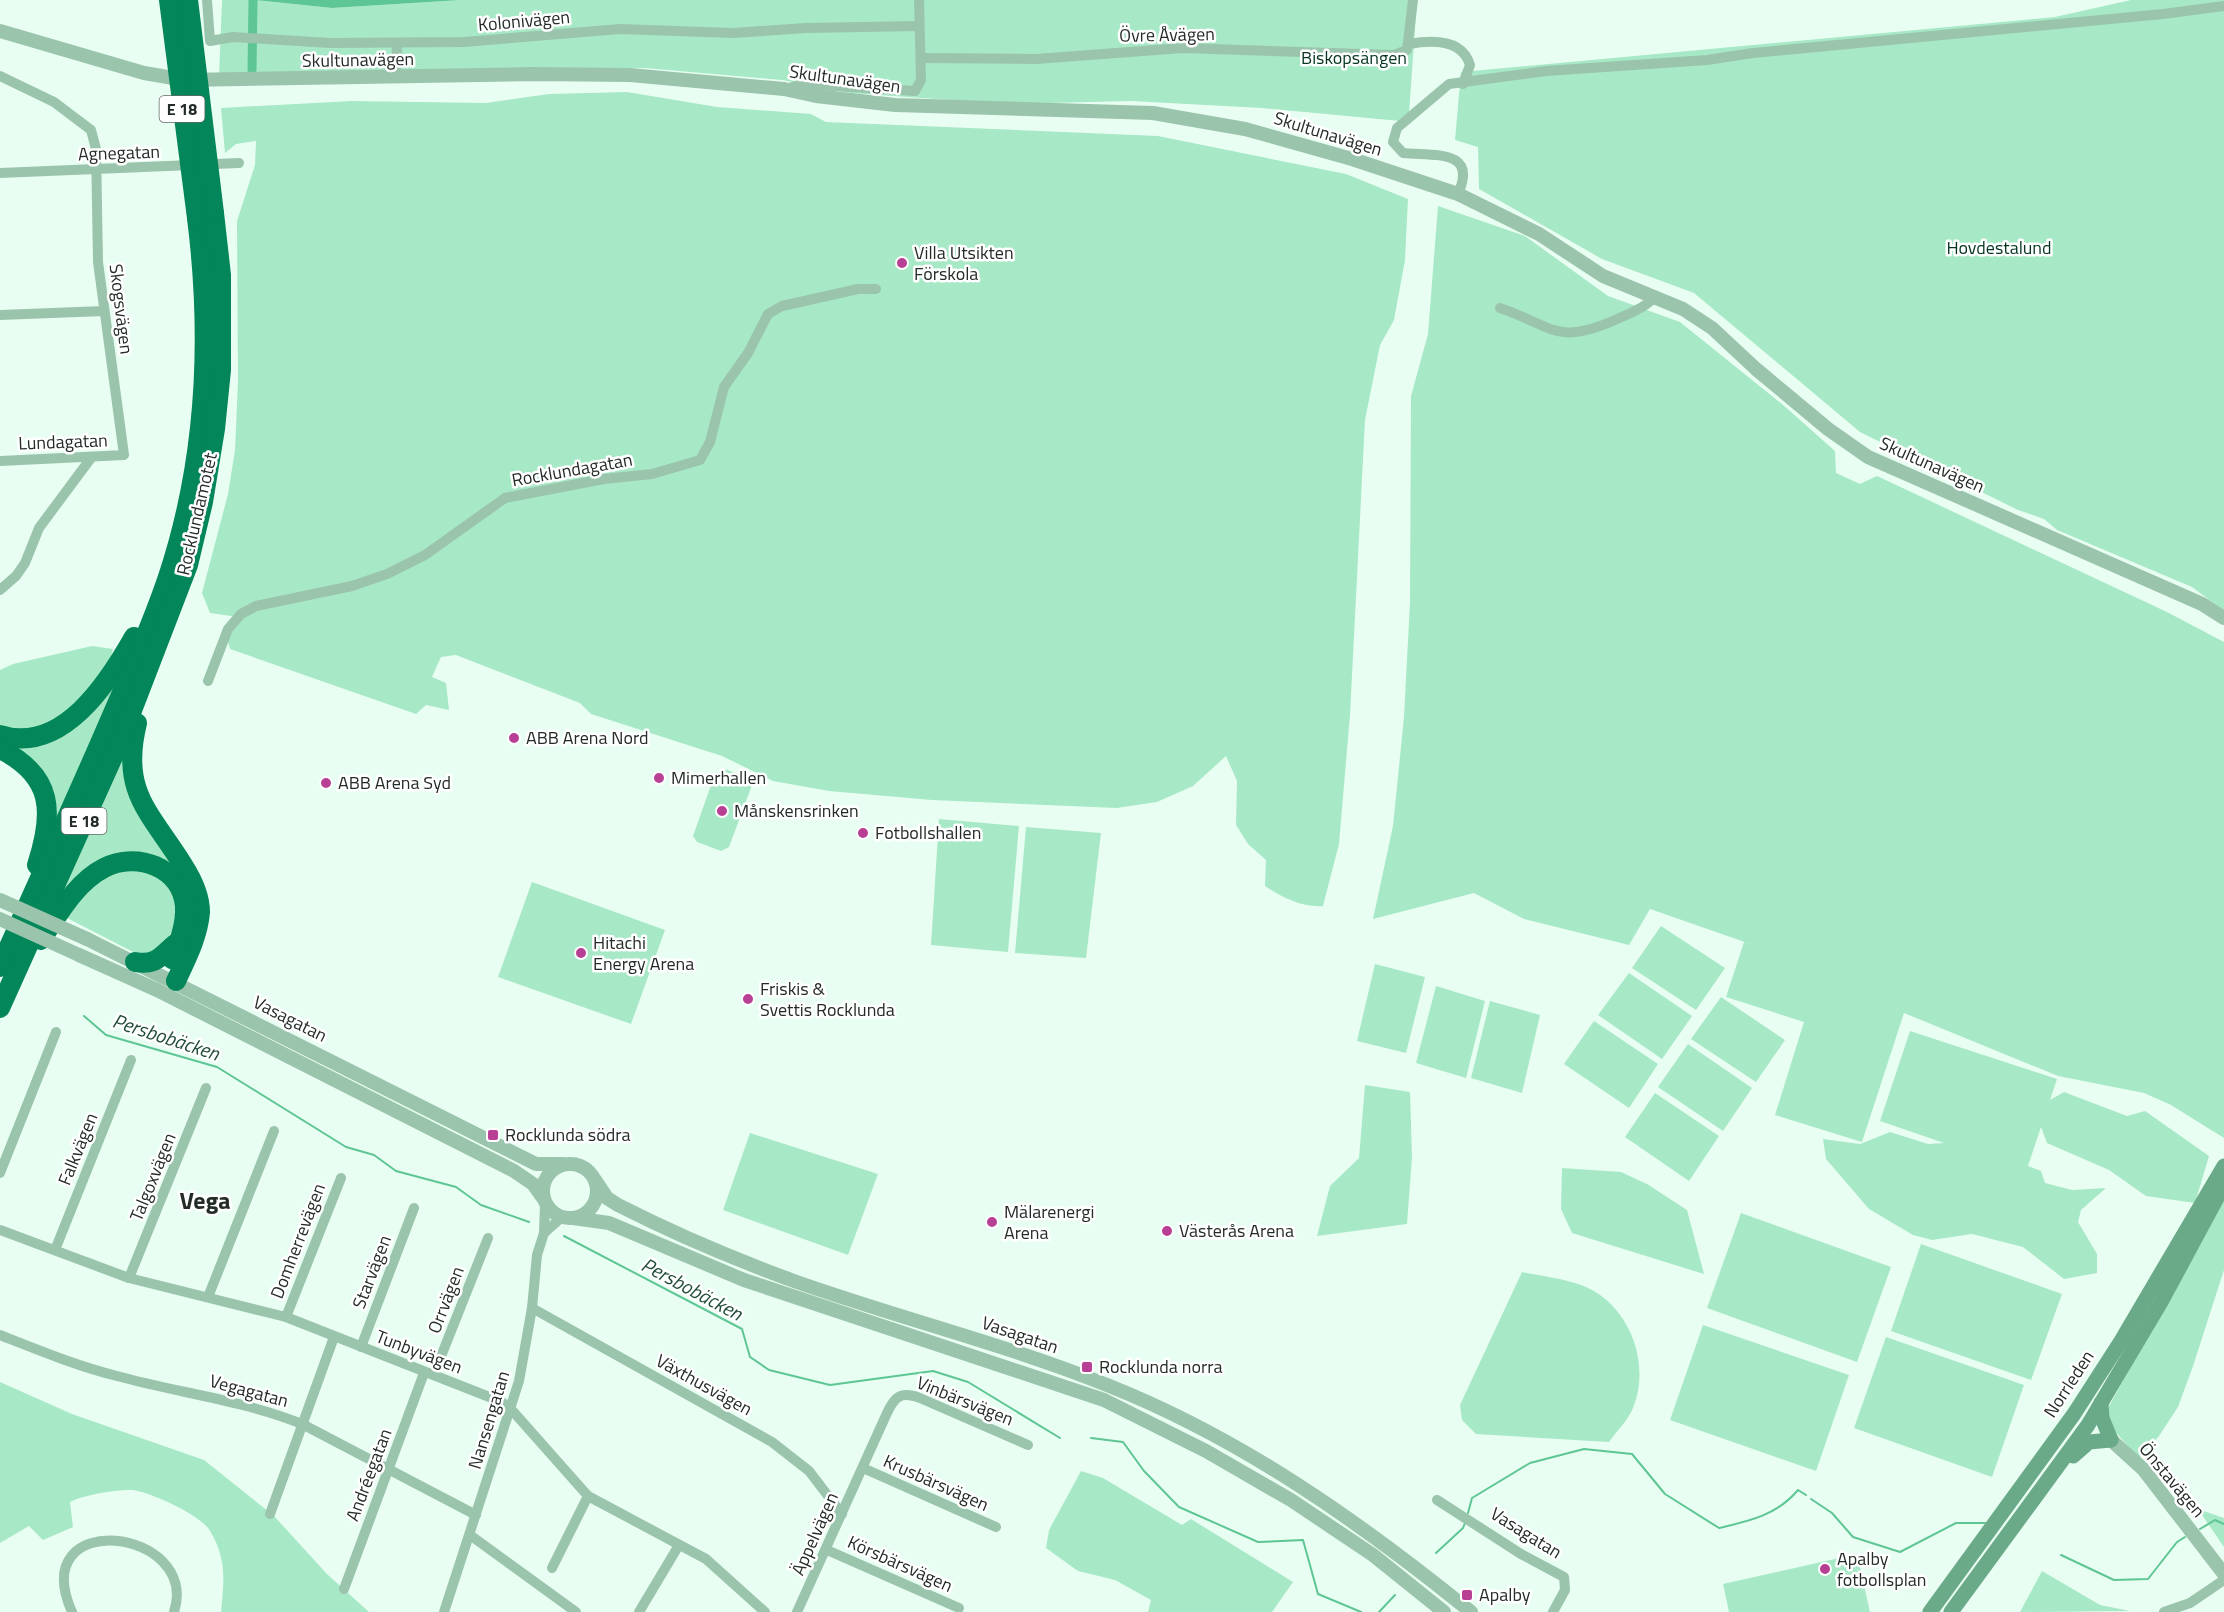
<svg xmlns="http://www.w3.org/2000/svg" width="2224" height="1612" font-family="'Titillium Web',sans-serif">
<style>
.green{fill:#a7e9c6}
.water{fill:#5dc694}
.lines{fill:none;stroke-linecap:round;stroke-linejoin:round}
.stream{stroke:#5dc694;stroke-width:2}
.canal{stroke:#5dc694;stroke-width:9}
.minor{stroke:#9bc4ad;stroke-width:10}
.tertiary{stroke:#9bc4ad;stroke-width:14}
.secondary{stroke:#6aaa89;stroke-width:15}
.motorway{stroke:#038659;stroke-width:20}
.tertiary-bridge{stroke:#9bc4ad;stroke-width:14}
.motorway-bridge{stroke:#038659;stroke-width:20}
.poi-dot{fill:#b74095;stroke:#fff;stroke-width:2}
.labels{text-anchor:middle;stroke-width:5;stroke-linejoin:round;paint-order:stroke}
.shield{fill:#fff;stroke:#666b68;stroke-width:1.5}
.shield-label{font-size:16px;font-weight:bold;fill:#242c27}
.street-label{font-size:18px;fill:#242c27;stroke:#fff}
.park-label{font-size:18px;fill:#053521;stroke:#fff}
.poi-label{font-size:18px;fill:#242c27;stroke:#fff;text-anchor:start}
.water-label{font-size:20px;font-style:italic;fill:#224e39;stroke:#fff}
.district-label{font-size:24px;font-weight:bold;fill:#242c27;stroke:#fff}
</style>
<rect width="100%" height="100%" fill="#e9fef2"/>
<g class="green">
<polygon points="222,0 255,0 332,8 461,0 1417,0 1409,114 1400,121 1262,108 1131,101 1006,104 851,93 782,80 645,68 219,76"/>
<polygon points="2131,0 2224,0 2224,611 2192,587 2057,530 2044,519 2018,510 1860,432 1694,293 1602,259 1479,189 1478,147 1455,140 1461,72 2055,17"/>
<path d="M627 92 717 107 811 114 826 122 1158 136 1346 174 1408 199 1405 260 1394 320 1380 345 1365 420 1350 715 1339 844 1323 906C1303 908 1281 897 1265 886L1266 860 1248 844 1236 825 1237 781 1226 756 1193 786 1157 802 1117 808 932 800 829 791 773 781 722 756 591 714 580 703 456 655 441 657 432 677 446 683 449 710 426 705 416 714 230 649 226 635 238 617 210 613 202 593 228 494 235 450 238 382 237 221 255 165 256 141 236 144 225 153 221 108 351 101 486 103 549 94Z"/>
<polygon points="1438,206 1525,236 1608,296 1680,322 1782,404 1835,451 1836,473 1860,484 1877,476 2167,612 2224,642 2224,1138 2171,1105 2144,1093 2058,1076 1904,1013 1862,1142 1775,1115 1804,1022 1726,997 1744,942 1759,947 1650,909 1629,945 1524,919 1474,893 1373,919 1393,826 1404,717 1410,602 1411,396 1428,334"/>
<polygon points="92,646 113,649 107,671 80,704 40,730 0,728 0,670 13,664"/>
<path d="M113 683 116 686 50 843C54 777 57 778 0 740L19 745Z"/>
<path d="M127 746 174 866C122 831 95 866 59 902Z"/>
<polygon points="725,769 747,778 752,785 729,847 721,851 697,842 693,836 715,774"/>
<polygon points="939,819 1019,826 1008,952 931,945"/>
<polygon points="1026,827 1101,833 1086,958 1015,953"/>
<path d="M141 867 164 878 176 902 174 928 160 952 141 956 67 918C88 886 102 872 141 867Z"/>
<polygon points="532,882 665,930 631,1024 498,977"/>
<polygon points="1661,926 1725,968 1696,1010 1632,968"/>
<polygon points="1375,964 1425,977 1406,1053 1357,1041"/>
<polygon points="1629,973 1692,1016 1662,1059 1598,1015"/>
<polygon points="1436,986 1485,1001 1466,1078 1416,1063"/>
<polygon points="1721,997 1785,1040 1756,1082 1691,1039"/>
<polygon points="1490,1001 1540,1015 1522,1093 1471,1078"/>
<polygon points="1594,1021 1658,1064 1629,1108 1564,1064"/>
<polygon points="1910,1031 2057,1079 2050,1100 2064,1092 2127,1116 2145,1111 2209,1156 2195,1203 2146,1196 2109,1170 2047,1143 2041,1127 2028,1166 2041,1171 2045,1183 2072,1190 2106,1188 2081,1210 2078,1222 2097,1254 2097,1273 2064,1279 2023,1247 1972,1234 1932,1240 1913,1235 1869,1209 1826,1159 1823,1139 1860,1144 1890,1132 1928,1144 1944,1143 1880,1121"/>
<polygon points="1688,1044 1752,1088 1723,1131 1658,1087"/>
<polygon points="1365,1085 1410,1092 1412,1157 1407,1224 1317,1236 1330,1186 1359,1158"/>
<polygon points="1655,1093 1719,1136 1689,1181 1625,1137"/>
<polygon points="750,1133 878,1174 848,1255 723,1210"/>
<polygon points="1562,1168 1621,1172 1647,1184 1687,1210 1704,1274 1572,1233 1561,1209"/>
<polygon points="2224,1200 2224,1270 2193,1366 2178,1407 2159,1436 2139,1458 2108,1424 2109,1406"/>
<polygon points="1741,1213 1891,1267 1857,1362 1707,1308"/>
<polygon points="1921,1244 2062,1294 2031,1380 1891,1331"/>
<path d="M1522 1272C1541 1276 1562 1278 1581 1285 1628 1302 1652 1362 1633 1408 1628 1420 1617 1431 1609 1442L1476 1434 1462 1420 1460 1405Z"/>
<polygon points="1703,1325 1849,1375 1816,1471 1670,1420"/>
<polygon points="1886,1337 2024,1385 1992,1477 1854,1428"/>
<path d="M0 1382 72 1414 204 1460 274 1516 327 1574 369 1612H221C224 1581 227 1559 210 1531 201 1515 152 1493 133 1490 119 1489 82 1495 70 1502L73 1527 43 1540 29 1526 0 1543Z"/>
<polygon points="1081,1471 1103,1478 1182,1525 1191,1519 1293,1582 1272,1612 1148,1612 1151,1600 1115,1580 1078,1571 1046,1548 1049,1530"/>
<polygon points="2198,1509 2224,1518 2224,1547"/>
<polygon points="1857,1554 1870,1612 1729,1612 1723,1584"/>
<polygon points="2042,1571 2100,1605 2130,1611 2020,1612"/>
</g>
<polygon class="water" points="255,0 461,0 332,8"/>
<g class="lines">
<g class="stream">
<polyline points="84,1016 106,1035 217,1067 346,1147 374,1155 396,1171 456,1187 481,1205 529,1222"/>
<polyline points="564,1236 742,1329 750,1357 769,1370 830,1385 933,1371 968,1382 1060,1438"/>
<polyline points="1091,1438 1123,1442 1144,1471 1179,1507 1258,1542 1303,1540 1318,1594 1361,1612"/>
<polyline points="1811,1499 1832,1513 1853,1537 1900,1552 1956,1523 1985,1523"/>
<path d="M1468 1513 1472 1498 1530 1463 1584 1449 1632 1454 1665 1494 1719 1528C1750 1521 1777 1515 1798 1490L1806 1495"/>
<polyline points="2200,1529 2215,1520 2224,1524"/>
<polyline points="1436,1553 1463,1528 1465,1523"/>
<polyline points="2061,1555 2114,1580 2148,1579 2177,1542 2185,1537"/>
<polyline points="1379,1612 1395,1595"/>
</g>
<polyline class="canal" points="252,70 253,0"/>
<g class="minor">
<polyline points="207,0 210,41 233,37 330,43 464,42 620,29 733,33 806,28 919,26"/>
<path d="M1409 44C1431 40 1462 38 1470 65L1463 84"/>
<polyline points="921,58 1036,59 1183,48 1394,55 1407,50 1413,0"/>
<polyline points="0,76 54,102 91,130 96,149 98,262 124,455 0,461"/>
<polyline points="396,78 397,44"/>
<polyline points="786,89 802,84 915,91 921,80 919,0"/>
<polyline points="0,173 239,163"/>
<path d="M1458 194C1478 149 1435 156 1403 153L1393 142 1397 128 1449 84 1546 71 1707 60 1753 53 2163 14 2224 6"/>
<path d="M1500 308C1553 326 1556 346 1615 320 1629 314 1644 308 1655 297"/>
<polyline points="0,315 104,311"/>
<polyline points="0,590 16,576 25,563 39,528 91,458"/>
<polyline points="208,681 228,629 241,614 256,606 352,586 387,574 425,555 505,498 604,479 652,474 700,460 710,442 724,387 748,353 768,314 782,306 858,289 876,289"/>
<polyline points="0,1173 56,1032"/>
<polyline points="0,1230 129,1278 286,1317 502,1402 511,1409 588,1496 706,1559 765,1612"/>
<polyline points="544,1233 562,1217"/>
<polyline points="55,1250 131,1060"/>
<polyline points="129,1278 206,1088"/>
<polyline points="208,1297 274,1131"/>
<polyline points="532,1308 772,1442 809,1471 842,1514"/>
<polyline points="286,1317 341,1178"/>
<path d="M0 1335C38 1350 77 1366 117 1376 179 1393 242 1400 302 1424L476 1515"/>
<polyline points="361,1347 414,1208"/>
<polyline points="434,1374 488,1238"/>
<polyline points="863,1468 996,1527"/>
<polyline points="1437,1500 1521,1554 1564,1577 1565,1590 1553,1612"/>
<polyline points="270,1514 334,1337"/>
<polyline points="470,1535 576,1612"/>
<polyline points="827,1550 959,1608"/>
<polyline points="552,1568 588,1496"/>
<polyline points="344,1589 424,1373"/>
<path d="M72 1612C25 1506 201 1528 174 1612"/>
<polyline points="444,1612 519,1381 532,1308 537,1255 544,1233 545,1203"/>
<polyline points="639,1612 679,1545"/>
<path d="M797 1612 887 1413C895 1396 901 1391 920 1398L1028 1445"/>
<polyline points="2164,1612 2190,1603 2224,1580"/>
</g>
<g class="tertiary">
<polyline points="0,31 144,73 185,80 532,74 630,75 784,89 816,96 895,105 1153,113 1245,129 1352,159 1458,194 1539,234 1603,276 1683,309 1712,328 1756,369 1828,429 1868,457 2202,604 2224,618"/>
<polyline points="87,939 536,1164 563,1164"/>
<polyline points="79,955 157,990 514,1171 533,1184 543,1198"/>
<circle cx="570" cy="1191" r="27"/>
<path d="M595 1180 607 1198 618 1205C675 1234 734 1259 794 1281 898 1318 1005 1344 1107 1385 1241 1438 1360 1522 1471 1612"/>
<polyline points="573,1218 609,1223 744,1280 1104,1400 1206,1451 1291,1500 1373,1555 1444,1612"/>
<polyline points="2111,1440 2143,1469 2224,1574"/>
</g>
<g class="secondary">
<polyline points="2101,1403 2102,1418 2111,1440"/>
<polyline points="2073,1456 2089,1442 2111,1440"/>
<polyline points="1930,1612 2074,1414 2121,1341 2224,1166"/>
<polyline points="1951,1612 2088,1425 2161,1302 2224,1185"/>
</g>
<g class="motorway">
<path d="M137 723C120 792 150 812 183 865 192 879 200 895 200 912 198 937 186 959 176 981"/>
<path d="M0 735C62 755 108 683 134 637"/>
<path d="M0 749C54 776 54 813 37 865"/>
<path d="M41 940C58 915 76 882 104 868 137 851 181 867 185 906 186 925 179 943 172 959"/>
<path d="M135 962C156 966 161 956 175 944"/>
<path d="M0 967C38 882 77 797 114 711 133 667 153 622 168 577 206 462 212 338 197 218"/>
<polyline points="0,1008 121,739 188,565 203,502 215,429 221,370 221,275 214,213"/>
</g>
<g class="tertiary-bridge">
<polyline points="0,900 87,939"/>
<polyline points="0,919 79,955"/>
</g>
<g class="motorway-bridge">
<polyline points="169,0 197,218"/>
<polyline points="188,0 214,213"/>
</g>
</g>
<g class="poi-dot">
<circle cx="902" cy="263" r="6"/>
<circle cx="514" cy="738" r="6"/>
<circle cx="659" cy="778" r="6"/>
<circle cx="326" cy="783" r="6"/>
<circle cx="722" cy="811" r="6"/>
<circle cx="863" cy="833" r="6"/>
<circle cx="581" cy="953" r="6"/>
<circle cx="748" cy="999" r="6"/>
<rect x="487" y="1129" width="12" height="12" rx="3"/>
<circle cx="992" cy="1222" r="6"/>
<circle cx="1167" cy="1231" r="6"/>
<rect x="1081" y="1361" width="12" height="12" rx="3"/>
<circle cx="1825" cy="1569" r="6"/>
<rect x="1461" y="1589" width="12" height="12" rx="3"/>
</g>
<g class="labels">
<g class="shield">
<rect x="159.5" y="96" width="45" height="26" rx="4.5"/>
<rect x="61.5" y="808" width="45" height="26" rx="4.5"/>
</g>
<g class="shield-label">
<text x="182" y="115">E 18</text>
<text x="84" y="827">E 18</text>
</g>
<g class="street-label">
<text transform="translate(524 21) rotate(-5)" y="6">Kolonivägen</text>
<text transform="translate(1167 35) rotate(-1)" y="6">Övre Åvägen</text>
<text transform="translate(358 60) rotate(-1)" y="6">Skultunavägen</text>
<text transform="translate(845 79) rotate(8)" y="6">Skultunavägen</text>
<text transform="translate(1328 134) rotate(17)" y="6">Skultunavägen</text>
<text transform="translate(119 153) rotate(-2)" y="6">Agnegatan</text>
<text transform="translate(121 309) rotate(83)" y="6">Skogsvägen</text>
<text transform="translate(63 442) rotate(-2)" y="6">Lundagatan</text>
<text transform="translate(1932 465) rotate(24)" y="6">Skultunavägen</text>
<text transform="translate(572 470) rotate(-10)" y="6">Rocklundagatan</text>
<text transform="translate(197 514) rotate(-77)" y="6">Rocklundamotet</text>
<text transform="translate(290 1019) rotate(27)" y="6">Vasagatan</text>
<text transform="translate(78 1149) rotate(-68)" y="6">Falkvägen</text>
<text transform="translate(153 1177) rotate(-68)" y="6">Talgoxvägen</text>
<text transform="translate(298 1241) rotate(-69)" y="6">Domherrevägen</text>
<text transform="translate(372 1272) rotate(-69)" y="6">Starvägen</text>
<text transform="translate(446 1300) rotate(-69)" y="6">Orrvägen</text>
<text transform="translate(1020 1335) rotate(19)" y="6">Vasagatan</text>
<text transform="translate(419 1352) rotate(21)" y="6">Tunbyvägen</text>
<text transform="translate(2069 1384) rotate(-57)" y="6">Norrleden</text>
<text transform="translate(704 1385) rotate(29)" y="6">Växthusvägen</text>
<text transform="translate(249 1391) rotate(15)" y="6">Vegagatan</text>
<text transform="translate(965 1401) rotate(22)" y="6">Vinbärsvägen</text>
<text transform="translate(489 1420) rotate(-73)" y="6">Nansengatan</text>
<text transform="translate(369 1475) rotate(-69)" y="6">Andréegatan</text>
<text transform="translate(2172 1480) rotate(50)" y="6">Önstavägen</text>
<text transform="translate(936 1483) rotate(24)" y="6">Krusbärsvägen</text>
<text transform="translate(1526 1533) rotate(32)" y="6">Vasagatan</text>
<text transform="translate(815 1534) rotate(-66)" y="6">Äppelvägen</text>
<text transform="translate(900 1564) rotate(24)" y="6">Körsbärsvägen</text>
</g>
<g class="park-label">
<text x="1354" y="64">Biskopsängen</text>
<text x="1999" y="254">Hovdestalund</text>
</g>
<g class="poi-label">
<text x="914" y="259">Villa Utsikten<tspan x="914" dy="21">Förskola</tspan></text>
<text x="526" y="744">ABB Arena Nord</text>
<text x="671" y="784">Mimerhallen</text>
<text x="338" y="789">ABB Arena Syd</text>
<text x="734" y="817">Månskensrinken</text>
<text x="875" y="839">Fotbollshallen</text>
<text x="593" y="949">Hitachi<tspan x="593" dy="21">Energy Arena</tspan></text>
<text x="760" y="995">Friskis &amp;<tspan x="760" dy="21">Svettis Rocklunda</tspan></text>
<text x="505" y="1141">Rocklunda södra</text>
<text x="1004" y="1218">Mälarenergi<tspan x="1004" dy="21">Arena</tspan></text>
<text x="1179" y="1237">Västerås Arena</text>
<text x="1099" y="1373">Rocklunda norra</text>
<text x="1837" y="1565">Apalby<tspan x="1837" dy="21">fotbollsplan</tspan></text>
<text x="1479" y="1601">Apalby</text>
</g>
<g class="water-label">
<text transform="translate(166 1037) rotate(18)" y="7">Persbobäcken</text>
<text transform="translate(692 1289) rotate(28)" y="7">Persbobäcken</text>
</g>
<g class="district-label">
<text x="205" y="1209">Vega</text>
</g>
</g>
</svg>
